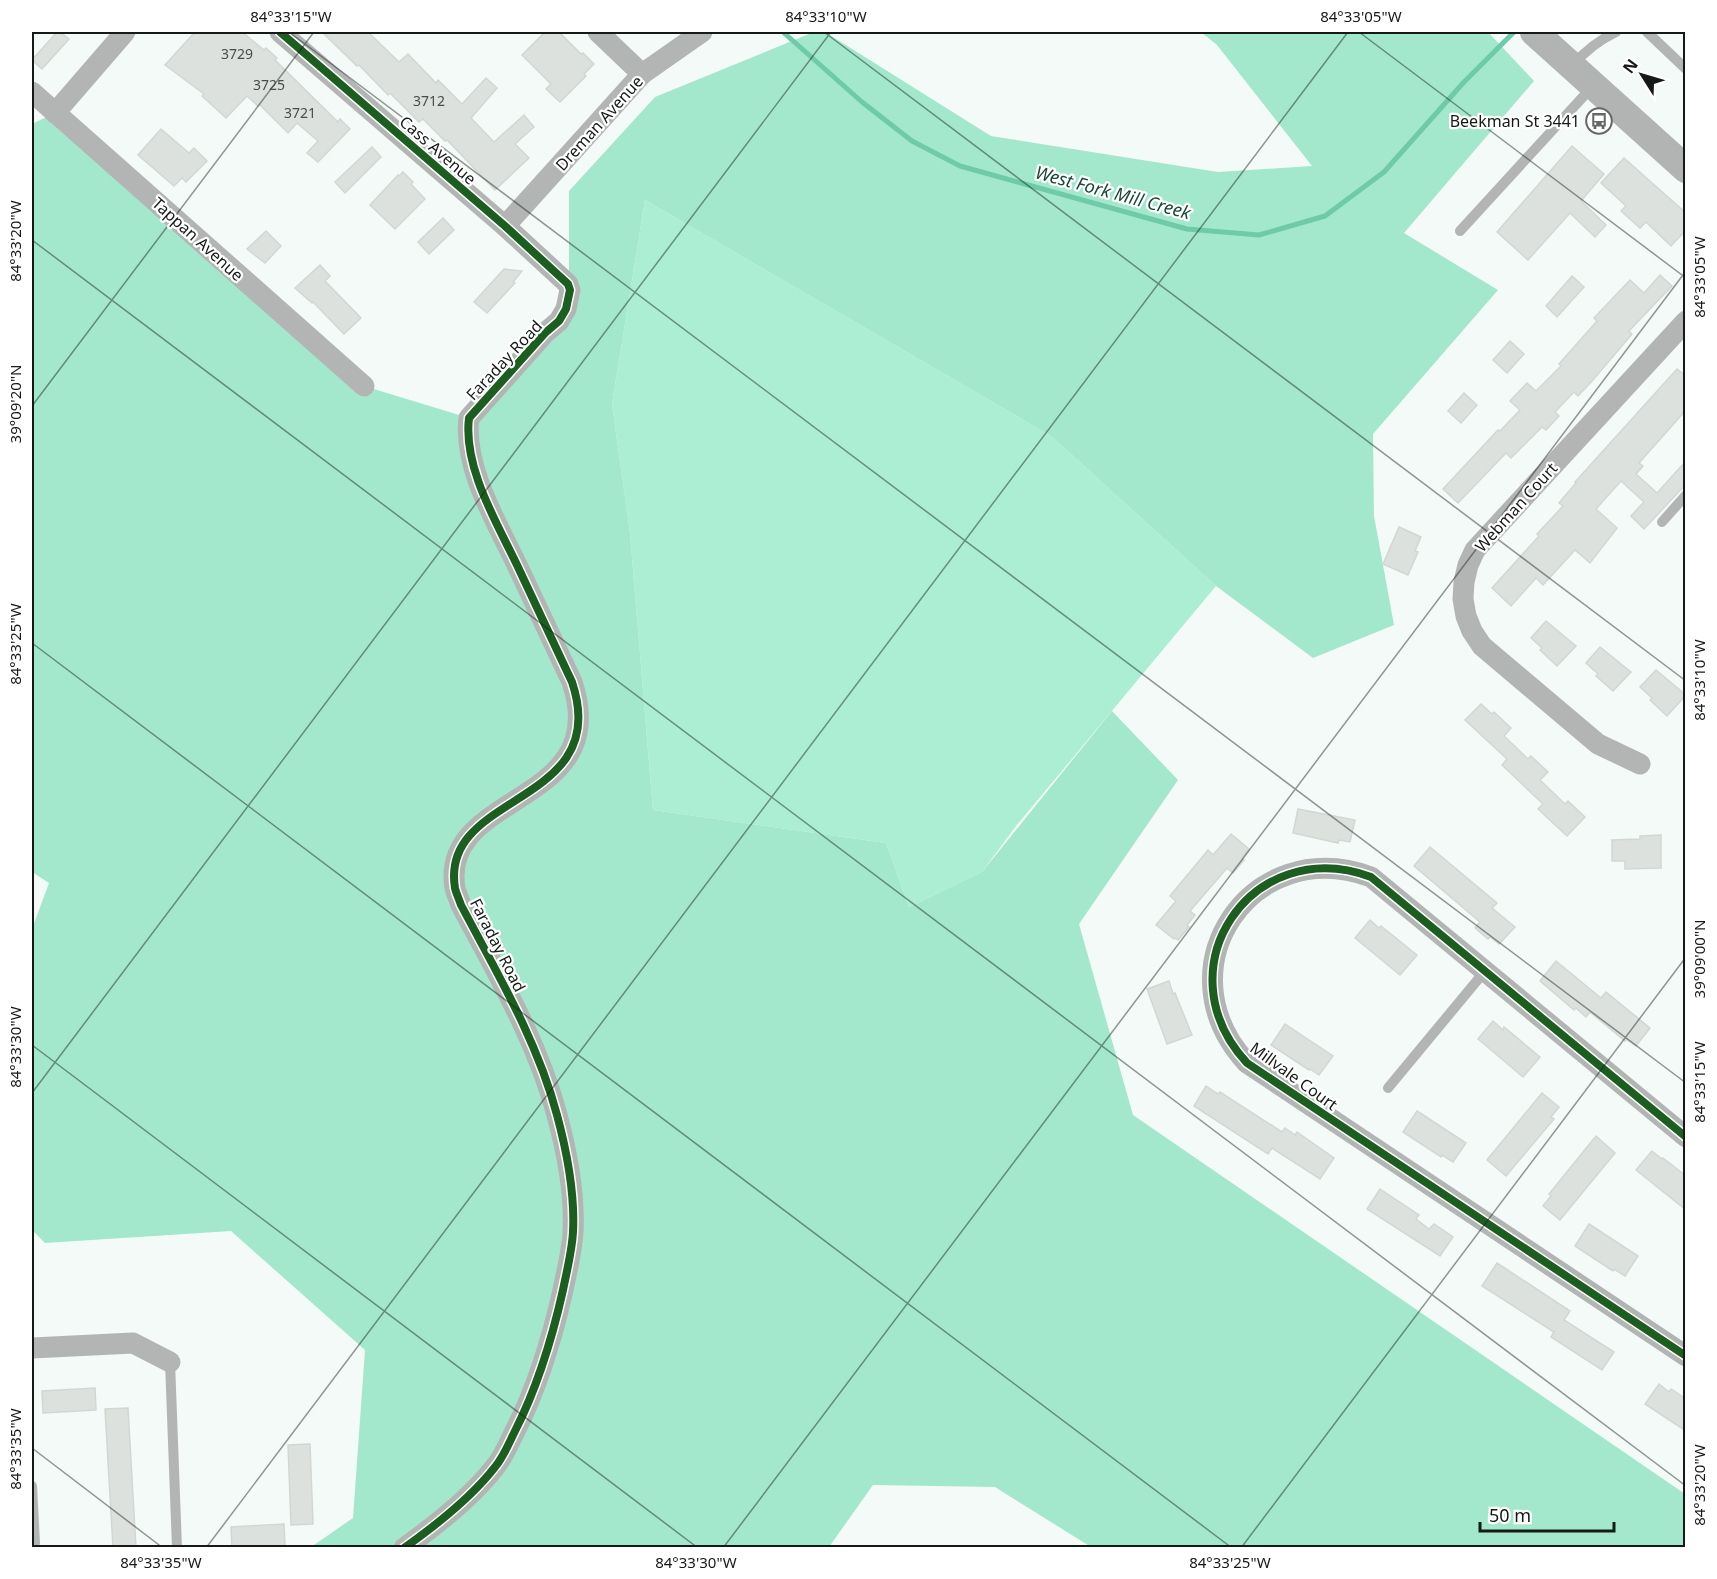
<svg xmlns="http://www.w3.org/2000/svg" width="1717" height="1579" font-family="'Noto Sans',sans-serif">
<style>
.green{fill:#abeed3}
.forest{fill:#a3e8cd}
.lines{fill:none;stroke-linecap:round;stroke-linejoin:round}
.stream{stroke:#6fcaaa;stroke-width:5}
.building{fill:#dce1de;stroke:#d2d7d4;stroke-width:1.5}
.service{stroke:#b3b5b4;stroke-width:10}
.minor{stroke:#b3b5b4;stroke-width:21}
.secondary{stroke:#b1b4b2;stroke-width:28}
.cycleway-casing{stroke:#fff;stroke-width:11}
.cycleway{stroke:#1b5e20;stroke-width:8}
.ticks{fill:none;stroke:#151a17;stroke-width:1.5;stroke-opacity:0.45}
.labels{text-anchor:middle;stroke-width:4.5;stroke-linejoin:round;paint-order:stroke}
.number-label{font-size:14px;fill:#484d4a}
.poi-label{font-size:16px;fill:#151a17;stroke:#fff;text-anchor:end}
.street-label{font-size:16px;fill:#151a17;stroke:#fff}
.water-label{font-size:18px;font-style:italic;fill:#144734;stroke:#fff}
.neatline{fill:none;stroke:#151a17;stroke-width:2}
.ticks-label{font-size:15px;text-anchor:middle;fill:#151a17}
</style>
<rect width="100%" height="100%" fill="#f4faf7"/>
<polygon class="green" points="645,200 1051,436 1216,586 1016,826 982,872 909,907 886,843 653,810 630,533 612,404"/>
<polygon class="forest" points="814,32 825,32 991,136 1218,172 1312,166 1217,45 1201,32 1488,32 1534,81 1404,233 1498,290 1373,434 1374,516 1394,625 1313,658 1216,586 1051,436 645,200 612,404 630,533 653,810 886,843 909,907 982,872 1112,711 1178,780 1079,924 1133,1115 1685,1494 1685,1547 1091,1547 995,1487 873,1485 829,1547 311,1547 353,1518 365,1350 231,1231 45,1243 32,1230 32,929 49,883 32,872 32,124 55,113 364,386 469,418 569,295 569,191 655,97"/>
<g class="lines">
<polyline class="stream" points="783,32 862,102 912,141 960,166 1187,229 1259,235 1325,216 1384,172 1464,82 1514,32"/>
</g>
<g class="building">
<polygon points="57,32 60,32 69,39 42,69 32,60"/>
<polygon points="195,32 242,32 264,50 266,48 277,58 275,60 338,122 340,119 350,129 318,162 307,153 318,141 297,123 288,133 260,105 258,106 247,96 226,118 202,96 204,94 165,65"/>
<polygon points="322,32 368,32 399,62 408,54 436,83 438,80 462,104 486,78 497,88 471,118 494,142 524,115 534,127 515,144 529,158 495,190 447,140 445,141 423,119 419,122 390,93 388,95 359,65 357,66"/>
<polygon points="545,32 559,32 581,54 583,53 594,64 584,74 586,76 560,102 546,89 551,84 522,55"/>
<polygon points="161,129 189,153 194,148 207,161 186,182 182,178 174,186 138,155"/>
<polygon points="1572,146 1604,174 1581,201 1606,225 1595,237 1570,213 1528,260 1497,232"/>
<polygon points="372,147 381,157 345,193 335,182"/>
<polygon points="1624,158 1686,213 1686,230 1671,246 1646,222 1640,228 1621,211 1626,206 1601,183"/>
<polygon points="403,172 413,182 411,184 425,199 395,229 370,205 398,175 399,176"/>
<polygon points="443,218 454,230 429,254 418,242"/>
<polygon points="266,231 281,246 265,263 247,249"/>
<polygon points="320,265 330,276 325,281 361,318 344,334 313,302 312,303 295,288"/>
<polygon points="504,269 522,271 513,282 515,283 487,313 474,302"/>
<polygon points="1660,275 1672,286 1629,331 1632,334 1593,380 1578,396 1574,392 1555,412 1559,416 1546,430 1542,427 1511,458 1506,453 1458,503 1443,489 1498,430 1500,431 1520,410 1510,401 1527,383 1536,391 1561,366 1559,364 1597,321 1594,318 1630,280 1644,293"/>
<polygon points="1572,276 1584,287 1557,317 1546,306"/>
<polygon points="1510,341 1524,354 1507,373 1493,360"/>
<polygon points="1677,369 1686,376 1686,410 1639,463 1643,466 1636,474 1657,493 1686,461 1686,484 1644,529 1631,516 1644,502 1621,481 1596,509 1617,528 1590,563 1575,550 1543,585 1536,578 1511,606 1492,588 1539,536 1537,534 1563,506 1559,503 1576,483 1575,482"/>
<polygon points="1464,393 1477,405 1461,423 1448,411"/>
<polygon points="1399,527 1421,537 1415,551 1418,552 1408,575 1383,564"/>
<polygon points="1546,621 1576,646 1557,666 1540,650 1542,648 1531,638"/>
<polygon points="1600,647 1631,672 1613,691 1596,676 1598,674 1586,663"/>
<polygon points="1656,670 1686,695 1667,716 1650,700 1652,698 1640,687"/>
<polygon points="1481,704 1492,714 1494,712 1511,728 1504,736 1528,759 1531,756 1548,772 1540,780 1565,804 1568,801 1585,817 1567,836 1538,809 1543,804 1502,765 1507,759 1465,720"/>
<polygon points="1298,809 1355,820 1350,842 1339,840 1338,843 1293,833"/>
<polygon points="1231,834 1249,849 1242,858 1244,860 1233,873 1227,868 1190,911 1195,915 1187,925 1189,927 1178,940 1175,938 1174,939 1156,925 1176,901 1170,896 1208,850 1213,855"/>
<polygon points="1661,835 1661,868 1625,869 1625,861 1612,861 1612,840 1640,839 1640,836"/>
<polygon points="1430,847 1497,903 1492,908 1515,927 1499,944 1490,937 1488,939 1475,928 1480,922 1414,866"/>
<polygon points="1370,920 1379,928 1381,926 1417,955 1400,975 1355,938"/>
<polygon points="1556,961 1601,998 1606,992 1650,1028 1636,1046 1626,1039 1625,1041 1590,1012 1586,1017 1576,1008 1574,1010 1540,981"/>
<polygon points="1169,981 1173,994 1175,993 1192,1035 1167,1044 1147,989"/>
<polygon points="1493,1021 1503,1030 1504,1027 1540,1057 1523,1077 1478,1039"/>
<polygon points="1285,1024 1333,1056 1319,1075 1310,1069 1309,1070 1271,1045"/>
<polygon points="1206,1086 1218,1094 1220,1092 1282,1132 1285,1128 1295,1135 1297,1132 1334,1158 1320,1179 1272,1148 1268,1154 1194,1106"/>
<polygon points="1542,1093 1559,1107 1551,1117 1554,1119 1506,1176 1487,1160"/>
<polygon points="1417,1111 1466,1143 1453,1162 1442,1155 1441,1157 1403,1132"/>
<polygon points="1596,1136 1615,1153 1560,1220 1543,1206 1551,1196 1549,1194"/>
<polygon points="1652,1151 1662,1159 1663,1158 1686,1176 1686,1210 1636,1170"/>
<polygon points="1380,1189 1419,1215 1416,1219 1429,1229 1434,1224 1453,1237 1440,1256 1367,1209"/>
<polygon points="1589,1224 1638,1256 1625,1276 1614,1269 1613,1271 1575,1246"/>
<polygon points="1497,1263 1570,1311 1564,1320 1614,1352 1602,1370 1551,1337 1554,1332 1482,1286"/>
<polygon points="1659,1384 1669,1392 1671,1389 1686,1399 1686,1431 1645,1404"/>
<polygon points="95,1388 96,1410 43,1413 42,1391"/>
<polygon points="128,1408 136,1548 113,1548 105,1409"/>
<polygon points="310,1444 313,1524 291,1525 288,1445"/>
<polygon points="284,1524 285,1546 232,1548 231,1527"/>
</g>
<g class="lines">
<g class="service">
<polyline points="1647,32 1686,69"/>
<path d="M1572 66C1585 51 1599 40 1616 32"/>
<polyline points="1460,231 1592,87"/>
<polyline points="1662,522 1686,495"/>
<polyline points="1388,1088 1485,971"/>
<polyline points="170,1362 177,1548"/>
<polyline points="32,1486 35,1543"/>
</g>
<g class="minor">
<path d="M280 32 505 226 568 284 570 290 566 309 559 321 545 333 469 418C463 467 496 521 517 565 535 604 554 643 572 682 614 807 439 791 455 888 456 893 459 899 461 905 497 973 537 1040 557 1115 567 1152 575 1193 573 1232 572 1251 567 1270 563 1290 552 1339 538 1386 515 1431 509 1443 504 1456 495 1467 471 1498 435 1526 404 1548"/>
<polyline points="598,32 642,74"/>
<polyline points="32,92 364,386"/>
<polyline points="55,113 125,32"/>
<polyline points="505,226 642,74 702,32"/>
<polyline points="1640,764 1598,744 1482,646 1472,631 1466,616 1463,599 1464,582 1468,565 1475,550 1686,321"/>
<path d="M1686 1137 1371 877C1251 833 1160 969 1247 1063L1686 1356"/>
<polyline points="32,1348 133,1343 170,1362"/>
</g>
<polyline class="secondary" points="1534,32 1686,169"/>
<g class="cycleway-casing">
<g id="cycleway">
<path d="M280 32 505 226 568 284 570 290 566 309 559 321 545 333 469 418C463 467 496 521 517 565 535 604 554 643 572 682 614 807 439 791 455 888 456 893 459 899 461 905 497 973 537 1040 557 1115 567 1152 575 1193 573 1232 572 1251 567 1270 563 1290 552 1339 538 1386 515 1431 509 1443 504 1456 495 1467 471 1498 435 1526 404 1548"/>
<path d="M1686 1137 1371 877C1251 833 1160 969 1247 1063L1686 1356"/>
</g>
</g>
<use href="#cycleway" class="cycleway"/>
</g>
<path class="ticks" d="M289 32 1686 1083M824 32 1686 681M1359 32 1686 278M32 240 1686 1486M32 406 314 32M32 643 1232 1548M32 1045 698 1548M32 1093 831 32M32 1448 163 1548M206 1548 1348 32M723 1548 1686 271M1241 1548 1686 957"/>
<defs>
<g id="bus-ring" transform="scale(1.35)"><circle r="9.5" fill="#fff" stroke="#636865" stroke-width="1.5"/><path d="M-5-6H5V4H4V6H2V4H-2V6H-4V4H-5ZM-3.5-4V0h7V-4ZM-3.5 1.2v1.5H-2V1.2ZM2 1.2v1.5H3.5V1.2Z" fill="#636865"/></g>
</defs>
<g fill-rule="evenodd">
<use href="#bus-ring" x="1599" y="121"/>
</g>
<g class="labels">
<g class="number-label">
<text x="237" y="59">3729</text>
<text x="269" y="90">3725</text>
<text x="429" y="106">3712</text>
<text x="300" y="118">3721</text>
</g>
<g class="poi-label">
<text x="1580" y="127">Beekman St 3441</text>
</g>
<g class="street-label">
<text transform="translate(599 123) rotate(-48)" y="6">Dreman Avenue</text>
<text transform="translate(438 150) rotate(41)" y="6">Cass Avenue</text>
<text transform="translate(198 239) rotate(42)" y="6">Tappan Avenue</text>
<text transform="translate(504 360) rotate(-47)" y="6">Faraday Road</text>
<text transform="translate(1516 507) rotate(-48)" y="6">Webman Court</text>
<text transform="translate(498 945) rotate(63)" y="6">Faraday Road</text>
<text transform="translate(1294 1076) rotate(36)" y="6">Millvale Court</text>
</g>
<g class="water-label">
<text transform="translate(1113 193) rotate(15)" y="6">West Fork Mill Creek</text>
</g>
</g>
<rect width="1717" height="1579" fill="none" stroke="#ffffff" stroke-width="66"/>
<g transform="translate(1642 75) rotate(307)" stroke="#ffffff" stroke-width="4.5" paint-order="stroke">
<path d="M0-4.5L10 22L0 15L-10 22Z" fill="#151a17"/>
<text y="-9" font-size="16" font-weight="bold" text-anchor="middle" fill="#151a17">N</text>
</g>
<path d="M1480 1522v9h134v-9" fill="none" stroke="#151a17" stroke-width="3"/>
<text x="1489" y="1522" font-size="18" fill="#151a17" stroke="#ffffff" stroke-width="4.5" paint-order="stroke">50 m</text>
<rect x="33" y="33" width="1651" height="1513" class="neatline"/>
<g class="ticks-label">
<text x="291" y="22">84°33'15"W</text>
<text x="826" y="22">84°33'10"W</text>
<text x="1361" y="22">84°33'05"W</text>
<text transform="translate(16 241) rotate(-90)" y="5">84°33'20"W</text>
<text transform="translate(1700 277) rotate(-90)" y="5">84°33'05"W</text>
<text transform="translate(16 404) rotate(-90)" y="5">39°09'20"N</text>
<text transform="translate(16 644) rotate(-90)" y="5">84°33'25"W</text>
<text transform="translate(1700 680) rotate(-90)" y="5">84°33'10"W</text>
<text transform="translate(1700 959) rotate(-90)" y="5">39°09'00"N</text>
<text transform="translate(16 1047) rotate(-90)" y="5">84°33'30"W</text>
<text transform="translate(1700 1082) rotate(-90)" y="5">84°33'15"W</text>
<text transform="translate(16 1449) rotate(-90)" y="5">84°33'35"W</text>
<text transform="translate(1700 1485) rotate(-90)" y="5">84°33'20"W</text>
<text x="161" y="1568">84°33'35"W</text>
<text x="696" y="1568">84°33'30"W</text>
<text x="1230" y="1568">84°33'25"W</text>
</g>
</svg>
